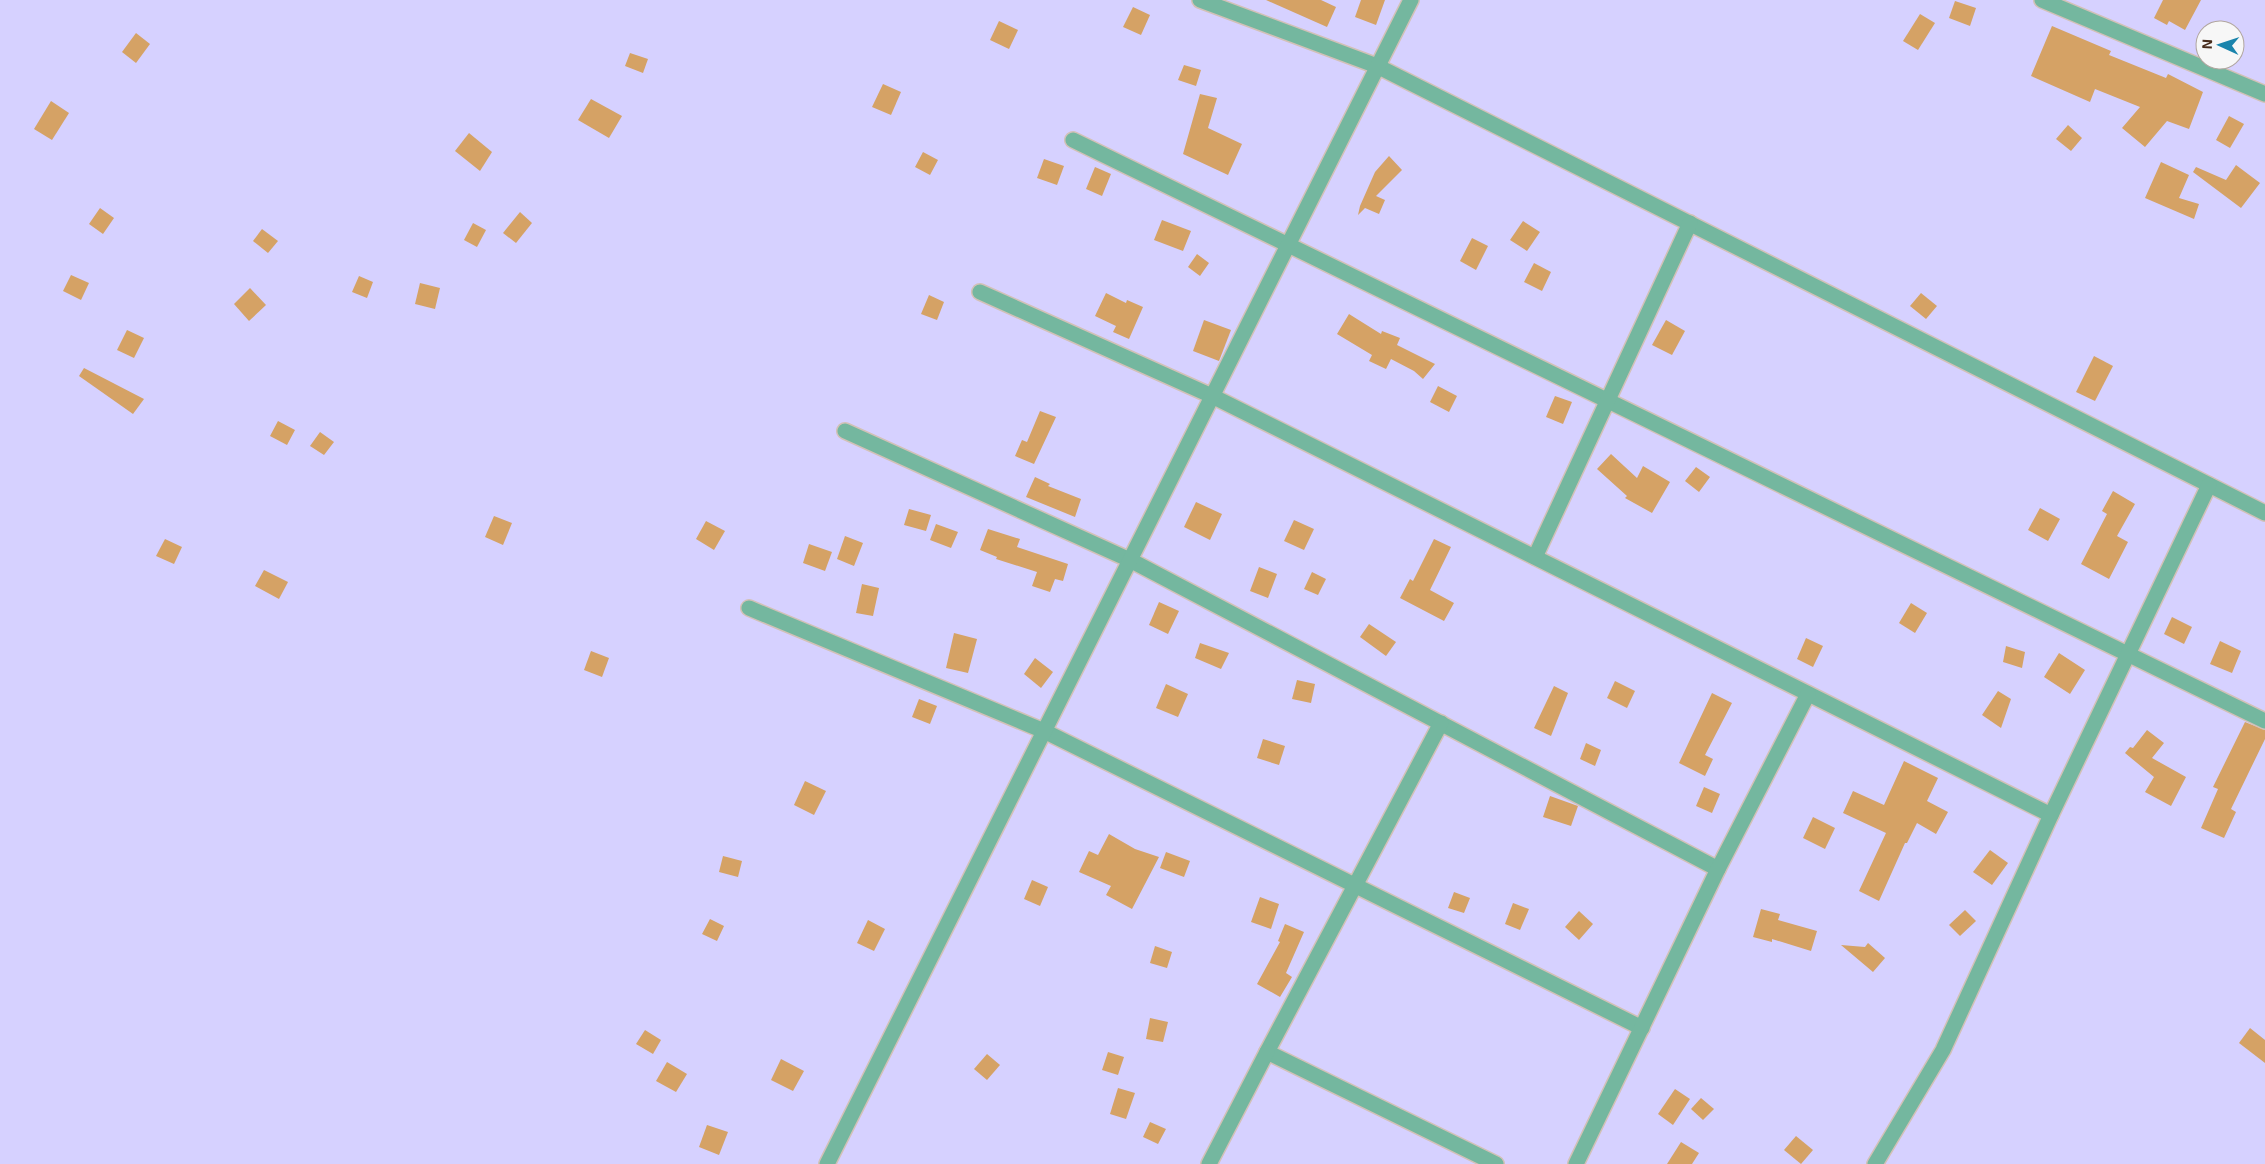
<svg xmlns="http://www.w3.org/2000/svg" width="2265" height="1164" font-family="'Exo 2',sans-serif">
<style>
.green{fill:#d6d1ff;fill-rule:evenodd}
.building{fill:#d5a265}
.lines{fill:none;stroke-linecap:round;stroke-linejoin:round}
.street-casing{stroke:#d2c1b7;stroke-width:18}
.street{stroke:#74b79f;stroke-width:15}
</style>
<rect width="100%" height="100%" fill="#f5e6de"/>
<path class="green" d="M0 0H2265V1164H0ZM2205 30H2235V60H2205Z"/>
<g class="building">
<polygon points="1266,0 1321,0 1336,7 1327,27"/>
<polygon points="1361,0 1385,0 1376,25 1355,17"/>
<polygon points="2163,0 2201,0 2185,30 2169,21 2167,25 2154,18"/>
<polygon points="1955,1 1976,8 1970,26 1949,18"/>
<polygon points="1133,7 1150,15 1141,35 1123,27"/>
<polygon points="1920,14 1935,23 1918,50 1903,41"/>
<polygon points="999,21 1018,30 1009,49 990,40"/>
<polygon points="2052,26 2111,51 2109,55 2166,78 2168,74 2203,92 2189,129 2167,121 2145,147 2122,128 2140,107 2095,89 2090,102 2031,76"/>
<polygon points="136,33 150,44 136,63 122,52"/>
<polygon points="630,53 648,59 643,73 625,66"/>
<polygon points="1184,65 1201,70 1196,86 1178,80"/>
<polygon points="883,84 901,92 891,115 872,107"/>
<polygon points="1200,94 1217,98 1208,128 1242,144 1228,175 1183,154"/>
<polygon points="591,99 622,116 609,138 578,120"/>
<polygon points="51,101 69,113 52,140 34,129"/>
<polygon points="2229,116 2244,124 2230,148 2216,140"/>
<polygon points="2068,125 2082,138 2071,151 2056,139"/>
<polygon points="469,133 492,152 480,171 455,151"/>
<polygon points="923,152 938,160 930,175 915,167"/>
<polygon points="1389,156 1402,170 1376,196 1385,200 1379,214 1365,208 1358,215 1360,206 1375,172"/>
<polygon points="1044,159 1064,166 1057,185 1037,178"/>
<polygon points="2161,162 2189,175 2179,198 2199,204 2194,219 2145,198"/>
<polygon points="2236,165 2260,183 2241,208 2193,172 2196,167 2226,180"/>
<polygon points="1095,167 1111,174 1102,196 1086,189"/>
<polygon points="100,208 114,218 103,234 89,224"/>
<polygon points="520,212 532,223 516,243 503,233"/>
<polygon points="1162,220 1191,231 1183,251 1154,240"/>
<polygon points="1523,221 1540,232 1527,251 1510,240"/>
<polygon points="473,223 486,230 477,247 464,240"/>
<polygon points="262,229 278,241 268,253 253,241"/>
<polygon points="1472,238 1488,246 1476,270 1460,261"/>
<polygon points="1197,254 1209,263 1200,276 1188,267"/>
<polygon points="1534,263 1551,272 1542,291 1524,282"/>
<polygon points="71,275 89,283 81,300 63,291"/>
<polygon points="359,276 373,282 367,298 352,292"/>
<polygon points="420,283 440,288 435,309 415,304"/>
<polygon points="250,288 266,305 249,321 234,304"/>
<polygon points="1106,293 1126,303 1127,300 1143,307 1129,339 1113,332 1116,326 1095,316"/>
<polygon points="1921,293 1937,306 1926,319 1910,306"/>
<polygon points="929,295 944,302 937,320 921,314"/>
<polygon points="1349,314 1381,334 1382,331 1400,338 1397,345 1435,364 1423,379 1414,371 1391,359 1386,369 1369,361 1372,355 1337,334"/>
<polygon points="1204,320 1231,330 1219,361 1193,351"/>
<polygon points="1666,320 1685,331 1672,355 1652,345"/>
<polygon points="127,330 144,338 134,358 117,350"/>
<polygon points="2094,356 2113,366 2095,401 2076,392"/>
<polygon points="84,368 144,399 133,414 79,376"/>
<polygon points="1438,386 1457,396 1449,412 1430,402"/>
<polygon points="1555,396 1572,402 1563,424 1546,417"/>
<polygon points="1040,411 1056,417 1034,464 1015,456 1022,440 1027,442"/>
<polygon points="278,421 295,430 287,445 270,436"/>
<polygon points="320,432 334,442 324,455 310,446"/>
<polygon points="1611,454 1637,478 1643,466 1670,482 1652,513 1625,498 1627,496 1597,469"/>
<polygon points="1696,467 1710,477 1699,492 1685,481"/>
<polygon points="1035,477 1050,484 1048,486 1081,499 1075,517 1026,497"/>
<polygon points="2113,491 2135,504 2117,536 2128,542 2109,579 2081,564 2107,514 2102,511"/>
<polygon points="1196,502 1222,514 1210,540 1184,527"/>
<polygon points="2040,508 2060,519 2048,541 2028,530"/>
<polygon points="909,509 931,515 926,531 904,525"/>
<polygon points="494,516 512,523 503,545 485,537"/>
<polygon points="1294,520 1314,529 1304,550 1284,541"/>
<polygon points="706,521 725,531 714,550 696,539"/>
<polygon points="936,524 958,532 951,548 930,540"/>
<polygon points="988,529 1020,539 1017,547 1068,564 1063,581 1055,579 1050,592 1032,586 1037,572 996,559 997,557 980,550"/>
<polygon points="845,536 863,543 854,566 837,559"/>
<polygon points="165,539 182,547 174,564 156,556"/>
<polygon points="1434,539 1451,547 1430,590 1454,603 1444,621 1400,598 1410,579 1413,581"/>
<polygon points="809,544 832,552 825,571 803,563"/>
<polygon points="1259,567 1277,574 1268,598 1250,591"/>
<polygon points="264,570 288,582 279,599 255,586"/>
<polygon points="1312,572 1326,579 1318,595 1304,589"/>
<polygon points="862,584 879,588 873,616 856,613"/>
<polygon points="1159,602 1179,611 1168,634 1149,625"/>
<polygon points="1911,603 1927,613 1915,633 1899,623"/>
<polygon points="2172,617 2192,627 2184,644 2164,634"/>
<polygon points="1369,624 1396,642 1386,656 1360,637"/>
<polygon points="954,633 977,639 968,673 946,668"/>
<polygon points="1806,638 1823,646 1813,667 1797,659"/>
<polygon points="2220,641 2241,651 2232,673 2210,664"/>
<polygon points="1200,643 1229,653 1221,669 1195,658"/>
<polygon points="2006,646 2025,652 2022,668 2003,662"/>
<polygon points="591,651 609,658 602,677 584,670"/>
<polygon points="2059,653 2085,670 2070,694 2044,677"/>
<polygon points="1035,658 1053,672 1041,688 1024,674"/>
<polygon points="1297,680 1315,684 1311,703 1292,699"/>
<polygon points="1615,681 1635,691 1627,708 1607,698"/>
<polygon points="1166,684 1188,694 1178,717 1156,708"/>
<polygon points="1554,686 1568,693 1551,736 1534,728"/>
<polygon points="1998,691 2011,699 2001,728 1982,715"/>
<polygon points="1712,693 1732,703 1705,755 1713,759 1705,776 1679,763"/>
<polygon points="919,699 937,706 930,724 912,717"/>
<polygon points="2245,722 2265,730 2265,739 2231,809 2236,812 2224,838 2201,828 2218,789 2213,787"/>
<polygon points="2147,730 2164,743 2152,758 2186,777 2171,806 2145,792 2154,777 2125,753 2130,747 2133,748"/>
<polygon points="1263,739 1285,746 1279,765 1257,758"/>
<polygon points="1586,743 1601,750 1595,766 1580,759"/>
<polygon points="1904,761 1938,778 1927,801 1948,812 1936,834 1917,823 1907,843 1905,843 1879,901 1859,891 1886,833 1843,813 1853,791 1884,805"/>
<polygon points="805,781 826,791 814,815 794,805"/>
<polygon points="1704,787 1720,794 1712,813 1696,806"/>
<polygon points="1550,796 1578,806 1571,826 1543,817"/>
<polygon points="1813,817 1835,828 1825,849 1803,838"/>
<polygon points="1109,834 1135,849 1159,857 1132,909 1106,895 1111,886 1079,872 1089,851 1098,855"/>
<polygon points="1990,850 2008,863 1992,885 1973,872"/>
<polygon points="1166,852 1190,861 1184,877 1160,868"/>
<polygon points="723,856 742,861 738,877 719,872"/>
<polygon points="1032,880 1048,887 1040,906 1024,899"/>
<polygon points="1454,892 1470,898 1464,913 1448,908"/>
<polygon points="1260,897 1279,904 1271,929 1251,922"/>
<polygon points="1513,903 1529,909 1520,930 1505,924"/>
<polygon points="1761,909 1780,914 1778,920 1817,931 1811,951 1772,939 1772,942 1753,937"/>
<polygon points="1965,910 1976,921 1960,936 1949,925"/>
<polygon points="1579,911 1593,924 1579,940 1565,927"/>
<polygon points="710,919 724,926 717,941 702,934"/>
<polygon points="868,920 885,929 874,951 857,943"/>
<polygon points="1285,924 1304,932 1286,973 1292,977 1280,997 1257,984 1280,942 1278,941"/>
<polygon points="1868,943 1885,958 1873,972 1841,945 1865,947"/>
<polygon points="1155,946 1172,952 1167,968 1150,963"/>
<polygon points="1150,1018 1168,1022 1163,1042 1146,1039"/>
<polygon points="2250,1028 2265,1040 2265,1063 2239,1043"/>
<polygon points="645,1030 661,1040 653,1054 636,1044"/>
<polygon points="1108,1052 1124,1057 1118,1075 1102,1070"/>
<polygon points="987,1054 1000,1065 987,1080 974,1069"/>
<polygon points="781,1059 804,1071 793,1091 771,1080"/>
<polygon points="667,1062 687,1074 676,1092 656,1081"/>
<polygon points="1118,1088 1135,1093 1126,1119 1110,1114"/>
<polygon points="1675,1089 1690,1099 1673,1125 1658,1114"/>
<polygon points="1701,1098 1714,1109 1703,1120 1691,1109"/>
<polygon points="1150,1122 1166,1129 1158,1144 1143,1137"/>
<polygon points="707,1125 728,1132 719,1155 699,1147"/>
<polygon points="1796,1136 1813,1150 1801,1164 1784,1150"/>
<polygon points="1681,1142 1699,1153 1692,1164 1667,1164"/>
</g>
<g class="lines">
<g class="street-casing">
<g id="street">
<polyline points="1200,0 1377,66 2265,513"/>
<polyline points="2042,0 2265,94"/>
<polyline points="1073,140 2265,721"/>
<polyline points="980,292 1212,396 2051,815"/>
<polyline points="845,431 1130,560 1718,869"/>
<polyline points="1535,557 1690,223"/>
<polyline points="749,608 1044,731 1642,1028"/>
<polyline points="1441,723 1267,1052 1496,1164"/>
<polyline points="827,1164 1411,0"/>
<polyline points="1209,1164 1267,1052"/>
<polyline points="1576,1164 1718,869 1808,694"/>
<polyline points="1875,1164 1943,1050 2051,815 2209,485"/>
</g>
</g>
<use href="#street" class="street"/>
</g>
<g transform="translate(2220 45) rotate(273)"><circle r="24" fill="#f7f7f7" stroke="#b1a69f"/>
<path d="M0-4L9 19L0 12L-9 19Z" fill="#1a84ac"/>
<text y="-8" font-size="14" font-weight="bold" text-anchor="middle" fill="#482c1c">N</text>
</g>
</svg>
